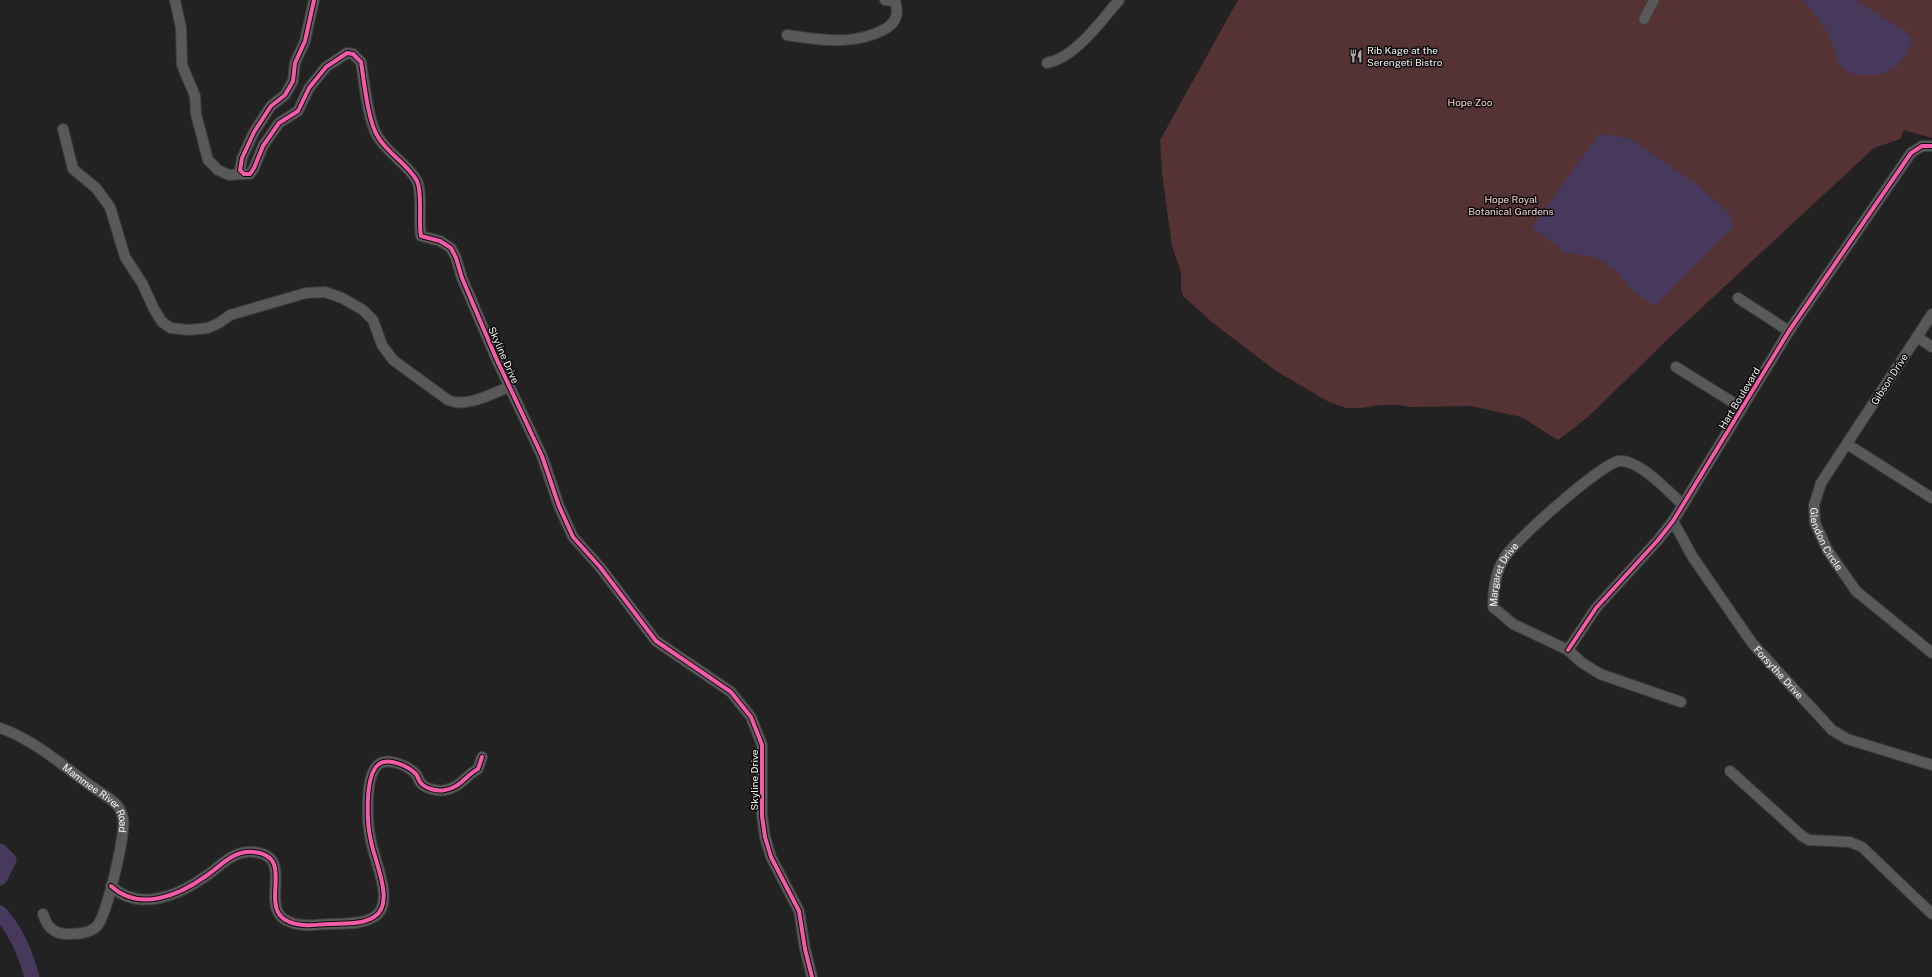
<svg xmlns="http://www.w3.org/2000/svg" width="1932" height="977" font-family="'Public Sans',sans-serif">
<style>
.green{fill:#553233}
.water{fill:#46395c}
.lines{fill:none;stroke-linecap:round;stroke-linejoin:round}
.river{stroke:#46395c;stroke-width:15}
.minor-casing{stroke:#3e3d3e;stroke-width:12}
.minor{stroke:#5a595a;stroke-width:10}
.cycleway-casing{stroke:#0c0b0c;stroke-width:6}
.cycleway{stroke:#f35aa7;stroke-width:4}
.labels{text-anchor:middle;stroke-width:3;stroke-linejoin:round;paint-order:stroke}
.poi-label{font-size:10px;fill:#f6f4f5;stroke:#0c0b0c;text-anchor:start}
.park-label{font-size:10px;fill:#f5d2d1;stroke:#0c0b0c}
.street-label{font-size:10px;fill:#f6f4f5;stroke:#0c0b0c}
</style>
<rect width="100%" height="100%" fill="#232223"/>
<polygon class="green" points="1238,0 1932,0 1932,138 1904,130 1900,139 1874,148 1668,339 1588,417 1558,440 1521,417 1471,406 1411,407 1398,405 1382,405 1361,408 1346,408 1329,402 1276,371 1213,323 1183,296 1181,289 1181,272 1172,246 1162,173 1160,140"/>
<g class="water">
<path d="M1802 0H1856L1906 32 1912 39C1909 54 1901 64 1888 72 1881 76 1872 75 1864 75 1834 75 1839 55 1828 34 1822 23 1813 12 1805 2Z"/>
<polygon points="1599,134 1630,138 1699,186 1729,213 1734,226 1655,306 1631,290 1616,270 1595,257 1566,253 1532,227"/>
</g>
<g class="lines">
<g class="river">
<polyline points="0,851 9,860 0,878"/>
<path d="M0 913C17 932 25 953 32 977"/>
</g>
<g class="minor-casing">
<g id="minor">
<polyline points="175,0 181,28 182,65 195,96 196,114 208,160 218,170 229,175 244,174"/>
<path d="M314 0 305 41 295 63 293 81 285 95 271 106 254 132 242 158 240 170 244 174H250L254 168 263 146 279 123 298 111 309 88 326 67 347 53 353 54 361 62C364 81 368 122 378 137 388 154 408 164 417 181 423 194 418 220 421 236L440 241 451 248 456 258 462 278 496 358 542 456 559 506 573 537 600 567 656 641 731 692 751 717 762 745V816L765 837 771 857 799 911 805 949 812 977"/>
<polyline points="1644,19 1654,0"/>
<path d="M787 35C820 40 855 46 885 29 897 22 899 13 895 1L885 0"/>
<path d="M1047 63C1076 57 1100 22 1119 0"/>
<path d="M63 129 73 169 96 188 110 207 125 257 142 283 154 309 162 322 171 328 189 330 208 328 219 323 230 315 306 293 325 292 342 298 363 310 373 320 382 345 393 360 448 400C467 408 491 394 509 387"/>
<polyline points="1738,298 1789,331"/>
<path id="s1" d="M1932 314 1821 483 1814 505 1815 523 1828 551 1856 591 1932 653"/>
<polyline points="1917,337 1932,347"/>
<polyline points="1676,367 1742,408"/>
<polyline points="1847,444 1932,498"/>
<path id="s2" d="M1673 521 1692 556 1752 643 1832 730 1847 739 1932 765"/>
<polyline points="1568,650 1596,608 1658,540 1673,521 1789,331 1911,153 1922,146 1932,146"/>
<path id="s3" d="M1681 702 1600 674 1581 662 1568 650 1513 624 1493 607C1493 589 1495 572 1505 557 1515 540 1601 464 1619 461 1639 459 1669 492 1683 505"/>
<path id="s4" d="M0 728C32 739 60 763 87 783 96 790 108 796 116 804 119 807 122 814 123 818 126 833 107 915 97 926 90 934 75 934 66 934 52 933 47 926 43 914"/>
<polyline points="1730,771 1802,836 1809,840 1850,842 1862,847 1932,914"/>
<path d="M111 886C139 912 178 896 206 876 222 865 233 850 254 852 303 857 245 921 304 925 312 926 321 924 329 924 344 923 361 925 374 917 396 904 374 860 371 841 367 824 364 775 379 764 388 757 408 766 416 774 418 776 418 779 420 782 424 788 437 792 445 790 460 788 466 775 478 769L482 757"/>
</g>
</g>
<use href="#minor" class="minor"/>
<g class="cycleway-casing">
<g id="cycleway">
<path d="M314 0 305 41 295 63 293 81 285 95 271 106 254 132 242 158 240 170 244 174H250L254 168 263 146 279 123 298 111 309 88 326 67 347 53 353 54 361 62C364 81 368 122 378 137 388 154 408 164 417 181 423 194 418 220 421 236L440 241 451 248 456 258 462 278 496 358 542 456 559 506 573 537 600 567 656 641 731 692 751 717 762 745V816L765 837 771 857 799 911 805 949 812 977"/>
<polyline points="1568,650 1596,608 1658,540 1673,521 1789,331 1911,153 1922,146 1932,146"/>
<path d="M111 886C139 912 178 896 206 876 222 865 233 850 254 852 303 857 245 921 304 925 312 926 321 924 329 924 344 923 361 925 374 917 396 904 374 860 371 841 367 824 364 775 379 764 388 757 408 766 416 774 418 776 418 779 420 782 424 788 437 792 445 790 460 788 466 775 478 769L482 757"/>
</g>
</g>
<use href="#cycleway" class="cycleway"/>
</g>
<defs>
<g id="restaurant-bare" transform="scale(1.08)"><path d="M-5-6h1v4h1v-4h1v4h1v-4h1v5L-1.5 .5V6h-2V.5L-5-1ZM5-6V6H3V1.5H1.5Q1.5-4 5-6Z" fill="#acaaac" stroke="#0c0b0c" stroke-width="2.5" paint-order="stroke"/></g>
</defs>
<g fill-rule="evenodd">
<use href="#restaurant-bare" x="1356" y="56"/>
</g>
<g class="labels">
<g class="poi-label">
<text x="1367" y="54">Rib Kage at the<tspan x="1367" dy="12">Serengeti Bistro</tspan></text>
</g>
<g class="park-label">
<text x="1470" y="106">Hope Zoo</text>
<text x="1511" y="203">Hope Royal<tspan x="1511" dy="12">Botanical Gardens</tspan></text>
</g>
<g class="street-label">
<text transform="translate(504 355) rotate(66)" y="4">Skyline Drive</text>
<text transform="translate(1889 379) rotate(-57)" y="4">Gibson Drive</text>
<text transform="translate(1739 398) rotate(-59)" y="4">Hart Boulevard</text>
<text dy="4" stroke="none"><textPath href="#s1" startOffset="262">Glendon Circle</textPath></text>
<text dy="4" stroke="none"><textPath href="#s3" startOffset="248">Margaret Drive</textPath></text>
<text dy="4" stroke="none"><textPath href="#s2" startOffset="185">Forsythe Drive</textPath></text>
<text transform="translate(754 780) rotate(-90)" y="4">Skyline Drive</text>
<text dy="4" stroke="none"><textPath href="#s4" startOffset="122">Mammee River Road</textPath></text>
</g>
</g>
</svg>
